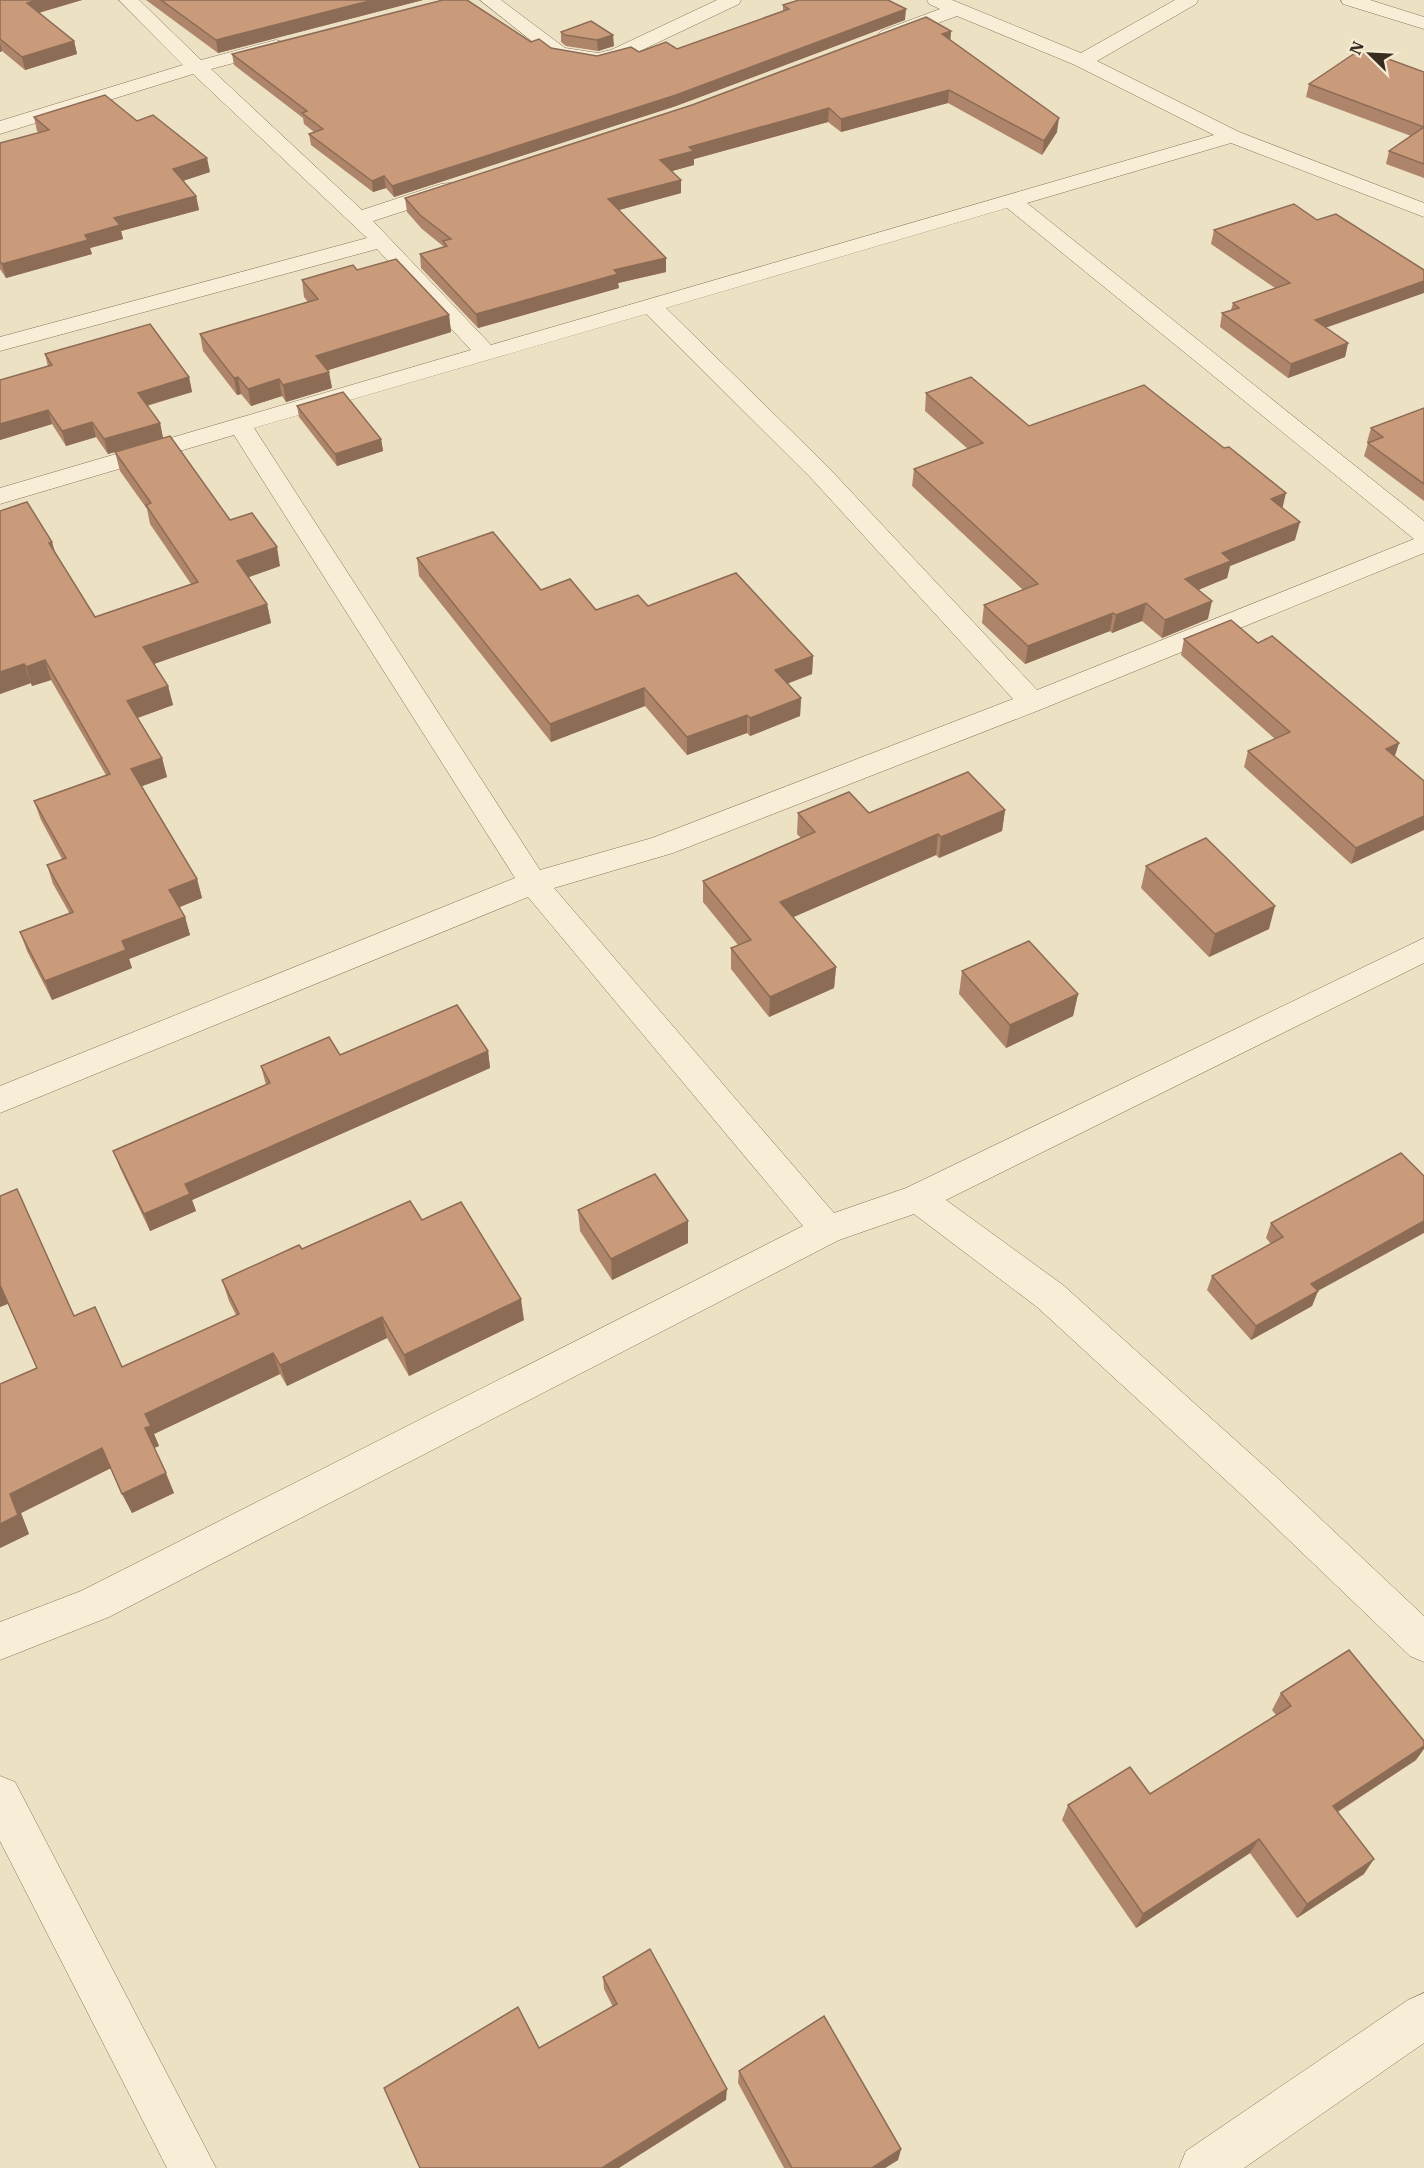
<svg xmlns="http://www.w3.org/2000/svg" width="1424" height="2168" font-family="'IBM Plex Serif',serif">
<style>
.lines{fill:none;stroke-linecap:round;stroke-linejoin:round}
.minor-casing{stroke:#87725b;stroke-width:1}
.minor{fill:#f8eed7;fill-rule:evenodd}
.wall{fill:#ae856a}
.shaded-wall{fill:#8d6c56}
.building{fill:#ca9b7b;stroke:#8d6c56;stroke-width:1.5}
</style>
<rect width="100%" height="100%" fill="#ede1c4"/>
<g class="lines">
<g class="minor-casing">
<g id="minor">
<path d="M119 0H139L201 60 276 40 283 42 286 46 283 50 211 69 362 210 441 184 449 183 457 184 460 189 457 194 373 221 491 345 1214 135 1075 65 957 16 895 39H881L878 35 881 31 940 9 929 4 927 0H952L1081 53 1175 0H1198L1196 4 1097 61 1239 132 1424 203V217L1231 143 1027 203 1424 521V553L1042 709 673 853 554 888 834 1213 906 1188 1424 938V963L946 1200 1063 1285 1272 1473 1424 1616V1662L1410 1656 1244 1497 1037 1307 914 1214 839 1240 109 1617 0 1660V1622L81 1591 803 1226 528 897 0 1113V1086L515 878 234 435 0 504V488L471 350 377 249 0 351V337L367 238 193 74 0 134V121L183 65ZM1007 208 1414 539 1037 690 828 467 666 308ZM646 314 810 477 1013 699 652 838 540 870 254 428Z"/>
<polygon points="480,0 501,0 565,48 598,53 611,50 717,0 741,0 739,4 625,58 598,65 552,57"/>
<polygon points="1341,0 1370,0 1424,17 1424,29 1343,4"/>
<polygon points="0,1776 15,1782 216,2168 167,2168 0,1841"/>
<polygon points="1424,1993 1424,2043 1244,2168 1179,2168 1186,2151 1408,2000"/>
</g>
</g>
<use href="#minor" class="minor"/>
</g>
<g class="wall">
<polygon points="0,0 82,0 39,13 74,41 77,54 25,70 2,51 0,52"/>
<polygon points="146,0 423,0 218,53"/>
<polygon points="783,5 905,20 676,106 394,197 386,188 373,192 311,145 309,134 314,132 304,124 303,118 234,65 232,54 531,42 551,48 597,56 677,49 783,11"/>
<polygon points="591,21 614,46 598,51 566,46 561,42 561,32"/>
<polygon points="951,31 950,40 1057,132 1042,155 948,103 841,132 828,122 694,159 694,165 672,171 681,193 619,210 666,258 666,272 618,283 619,288 478,328 421,268 420,254 444,247 443,246 422,229 407,212 405,198"/>
<polygon points="1424,72 1424,178 1386,164 1389,151 1411,136 1306,97 1309,84"/>
<polygon points="34,117 137,121 210,172 183,181 196,196 199,210 121,231 123,239 90,248 92,254 6,278 0,269 0,143 40,133 37,131"/>
<polygon points="1294,204 1326,328 1348,343 1345,357 1288,378 1220,327 1222,313 1231,310 1233,303 1275,288 1211,244 1214,230"/>
<polygon points="357,270 449,315 451,332 328,370 332,388 286,402 282,396 251,406 241,394 237,395 203,351 200,334 308,302 304,297 302,280"/>
<polygon points="45,354 189,377 192,392 147,406 160,423 163,438 108,454 96,437 66,446 52,424 0,440 0,380 48,367"/>
<polygon points="926,393 1282,508 1295,540 1230,566 1227,578 1198,590 1208,619 1162,638 1142,621 1112,633 1110,631 1025,664 982,623 984,605 1023,590 912,486 914,469 968,449 925,411"/>
<polygon points="297,406 381,439 383,451 337,466 299,417"/>
<polygon points="1424,408 1424,501 1364,456 1368,443 1367,442 1371,428"/>
<polygon points="115,452 230,520 280,566 249,577 267,604 271,623 154,664 168,686 173,705 137,718 162,758 167,777 142,786 197,879 202,898 179,907 185,917 190,935 129,959 132,968 52,1000 27,951 20,932 70,914 53,884 47,865 62,859 41,820 34,801 106,775 51,680 32,686 31,683 0,694 0,511 55,554 95,617 191,584 150,524 147,509 120,471"/>
<polygon points="417,558 541,590 596,610 648,606 813,656 812,674 787,684 801,698 800,716 750,736 747,733 687,755 645,706 551,742 419,576"/>
<polygon points="1184,639 1258,643 1399,743 1351,864 1244,767 1248,751 1275,739 1181,655"/>
<polygon points="1005,810 1002,831 939,858 936,855 793,917 836,967 834,988 769,1017 731,969 731,948 738,945 703,902 703,881 801,838 797,834 798,813 869,813"/>
<polygon points="1146,866 1269,929 1209,957 1141,888"/>
<polygon points="962,971 1078,994 1073,1016 1006,1048 959,994"/>
<polygon points="488,1051 490,1068 192,1200 196,1211 150,1231 120,1168 113,1151 266,1085 261,1066 340,1055"/>
<polygon points="1401,1153 1318,1291 1312,1306 1251,1340 1207,1290 1212,1276 1271,1244 1266,1238 1271,1223"/>
<polygon points="0,1196 74,1316 122,1367 236,1315 229,1301 222,1280 302,1249 422,1220 524,1320 409,1376 387,1338 287,1386 280,1374 154,1434 159,1446 154,1448 174,1493 132,1513 111,1468 21,1513 29,1534 0,1548 37,1368 8,1304 0,1307"/>
<polygon points="578,1210 688,1221 688,1243 612,1280 580,1231"/>
<polygon points="1281,1693 1416,1760 1338,1812 1364,1874 1297,1918 1250,1853 1136,1928 1062,1820 1068,1805 1150,1794 1276,1715 1272,1710"/>
<polygon points="603,1977 726,2100 539,2048 613,2007 604,1989"/>
<polygon points="739,2071 901,2149 898,2160 885,2168 784,2168 738,2083"/>
</g>
<g class="shaded-wall">
<polygon points="37,0 82,0 30,15 27,3"/>
<polygon points="373,0 423,0 218,53 216,40"/>
<polygon points="906,9 905,20 676,106 394,197 392,186"/>
<polygon points="951,31 950,44 942,34"/>
<polygon points="613,35 614,46 598,51 597,40"/>
<polygon points="74,41 77,54 25,70 22,57"/>
<polygon points="0,42 2,51 0,52"/>
<polygon points="949,90 948,103 841,132 841,119"/>
<polygon points="829,108 828,122 694,159 694,165 661,174 660,160 689,147"/>
<polygon points="1059,118 1057,132 1042,155 1044,141"/>
<polygon points="207,158 210,172 176,183 173,169"/>
<polygon points="384,176 386,188 373,192 372,181"/>
<polygon points="681,180 681,193 608,213 608,199"/>
<polygon points="196,196 199,210 121,231 123,239 90,248 92,254 6,278 2,264 85,235 114,218"/>
<polygon points="666,258 666,272 618,283 619,288 478,328 476,314 614,270"/>
<polygon points="1424,281 1424,293 1311,333 1315,320"/>
<polygon points="449,315 451,332 319,373 316,356"/>
<polygon points="1348,343 1345,357 1288,378 1291,364"/>
<polygon points="329,372 332,388 286,402 283,385"/>
<polygon points="189,377 192,392 141,407 138,393"/>
<polygon points="238,377 241,394 237,395 234,378"/>
<polygon points="279,379 282,396 251,406 248,389"/>
<polygon points="48,410 52,424 0,440 0,424"/>
<polygon points="92,422 96,437 66,446 62,431"/>
<polygon points="160,423 163,438 108,454 104,439"/>
<polygon points="381,439 383,451 337,466 335,454"/>
<polygon points="1286,493 1282,510 1271,499"/>
<polygon points="1300,522 1295,540 1230,566 1227,578 1181,597 1185,579 1222,553"/>
<polygon points="52,542 58,562 49,543"/>
<polygon points="277,547 280,566 241,580 237,561"/>
<polygon points="1212,601 1208,619 1162,638 1165,620"/>
<polygon points="1146,603 1142,621 1112,633 1116,615"/>
<polygon points="267,604 271,623 148,666 143,647"/>
<polygon points="1113,613 1110,631 1025,664 1028,646"/>
<polygon points="813,656 812,674 775,688 775,670"/>
<polygon points="45,660 51,680 32,686 26,667"/>
<polygon points="24,664 31,683 0,694 0,672"/>
<polygon points="168,686 173,705 132,720 127,701"/>
<polygon points="644,688 645,706 551,742 550,724"/>
<polygon points="801,698 800,716 750,736 750,718"/>
<polygon points="747,715 747,733 687,755 687,737"/>
<polygon points="1399,743 1394,759 1386,749"/>
<polygon points="162,758 167,777 137,788 131,769"/>
<polygon points="1005,810 1002,831 939,858 941,837"/>
<polygon points="1424,816 1424,830 1351,864 1356,848"/>
<polygon points="938,834 936,855 780,923 780,902"/>
<polygon points="197,879 202,898 175,909 169,890"/>
<polygon points="1275,906 1269,929 1209,957 1215,934"/>
<polygon points="185,917 190,935 129,959 132,968 52,1000 45,981 122,941"/>
<polygon points="836,967 834,988 769,1017 770,997"/>
<polygon points="1078,994 1073,1016 1006,1048 1010,1025"/>
<polygon points="488,1051 490,1068 192,1200 196,1211 150,1231 144,1214 185,1184"/>
<polygon points="688,1221 688,1243 612,1280 611,1259"/>
<polygon points="1424,1221 1424,1233 1305,1298 1311,1284"/>
<polygon points="0,1285 9,1303 0,1307"/>
<polygon points="1318,1291 1312,1306 1251,1340 1256,1326"/>
<polygon points="521,1299 524,1320 409,1376 404,1355"/>
<polygon points="382,1317 387,1338 287,1386 280,1365"/>
<polygon points="273,1353 280,1374 154,1434 159,1446 154,1448 145,1428 145,1414"/>
<polygon points="102,1448 111,1468 21,1513 29,1534 0,1548 0,1524 10,1494"/>
<polygon points="166,1473 174,1493 132,1513 122,1494"/>
<polygon points="1424,1746 1424,1749 1416,1760 1323,1821 1333,1806"/>
<polygon points="1259,1839 1250,1853 1136,1928 1143,1914"/>
<polygon points="1374,1859 1364,1874 1297,1918 1307,1904"/>
<polygon points="727,2089 726,2100 619,2168 602,2168"/>
<polygon points="901,2149 898,2160 885,2168 872,2168"/>
</g>
<g class="building">
<polygon points="0,0 37,0 27,3 74,41 22,57 0,39"/>
<polygon points="161,0 373,0 216,40"/>
<polygon points="443,0 467,0 531,42 539,39 551,48 597,56 631,47 639,52 666,42 677,49 789,9 783,5 799,0 888,0 906,9 676,95 392,186 384,176 372,181 309,134 323,129 302,113 307,111 232,54"/>
<polygon points="926,17 951,31 942,34 1059,118 1044,141 949,90 841,119 829,108 689,147 694,151 660,160 681,180 608,199 666,258 614,270 618,274 476,314 420,254 447,246 443,241 451,239 420,215 405,198 692,105"/>
<polygon points="591,21 613,35 597,40 565,35 561,32"/>
<polygon points="1361,49 1424,72 1424,127 1309,84"/>
<polygon points="105,95 137,121 153,115 207,158 173,169 196,196 114,218 120,225 85,235 88,240 2,264 0,261 0,143 49,130 34,117"/>
<polygon points="1424,127 1424,164 1389,151"/>
<polygon points="1294,204 1317,220 1336,214 1424,270 1424,281 1315,320 1348,343 1291,364 1222,313 1239,308 1233,303 1290,283 1214,230"/>
<polygon points="396,259 449,315 316,356 329,372 283,385 279,379 248,389 238,377 234,378 200,334 318,299 302,280 353,265 357,270"/>
<polygon points="150,324 189,377 138,393 160,423 104,439 92,422 62,431 48,410 0,424 0,380 52,365 45,354"/>
<polygon points="971,377 1029,426 1144,385 1224,448 1229,447 1286,493 1271,499 1300,522 1222,553 1231,561 1185,579 1212,601 1165,620 1146,603 1116,615 1113,613 1028,646 984,605 1038,584 914,469 983,443 926,393"/>
<polygon points="343,392 381,439 335,454 297,406"/>
<polygon points="1424,408 1424,484 1368,443 1383,437 1371,428"/>
<polygon points="170,436 230,520 252,513 277,547 237,561 267,604 143,647 168,686 127,701 162,758 131,769 197,879 169,890 185,917 122,941 126,950 45,981 20,932 73,912 47,865 66,858 34,801 110,774 45,660 26,667 24,664 0,672 0,511 27,502 52,542 49,543 95,617 198,582 146,505 151,503 115,452"/>
<polygon points="493,532 541,590 570,579 596,610 638,595 648,606 736,573 813,656 775,670 801,698 750,718 747,715 687,737 644,688 550,724 417,558"/>
<polygon points="1231,620 1258,643 1272,636 1399,743 1386,749 1424,781 1424,816 1356,848 1248,751 1290,732 1184,639"/>
<polygon points="968,772 1005,810 941,837 938,834 780,902 836,967 770,997 731,948 751,940 703,881 815,832 798,813 849,792 869,813"/>
<polygon points="1206,838 1275,906 1215,934 1146,866"/>
<polygon points="1029,941 1078,994 1010,1025 962,971"/>
<polygon points="457,1005 488,1051 185,1184 190,1194 144,1214 113,1151 270,1083 261,1066 329,1037 340,1055"/>
<polygon points="1401,1153 1424,1176 1424,1221 1311,1284 1318,1291 1256,1326 1212,1276 1283,1237 1271,1223"/>
<polygon points="655,1174 688,1221 611,1259 578,1210"/>
<polygon points="17,1189 74,1316 95,1307 122,1367 239,1314 222,1280 299,1245 302,1249 410,1201 422,1220 461,1202 521,1299 404,1355 382,1317 280,1365 273,1353 145,1414 151,1426 145,1428 166,1473 122,1494 102,1448 10,1494 18,1515 0,1524 0,1384 37,1368 0,1285 0,1196"/>
<polygon points="1349,1650 1424,1741 1424,1746 1333,1806 1374,1859 1307,1904 1259,1839 1143,1914 1068,1805 1130,1767 1150,1794 1291,1706 1281,1693"/>
<polygon points="650,1949 727,2089 602,2168 420,2168 384,2088 518,2007 539,2048 617,2004 603,1977"/>
<polygon points="824,2016 901,2149 872,2168 792,2168 739,2071"/>
</g>
<g transform="translate(1370 54) rotate(294)" stroke="#f5ebd4" stroke-width="4.5" paint-order="stroke">
<path d="M0-4.5L10 22L0 15L-10 22Z" fill="#382b1f"/>
<text y="-9" font-size="16" font-weight="bold" text-anchor="middle" fill="#382b1f">N</text>
</g>
</svg>
